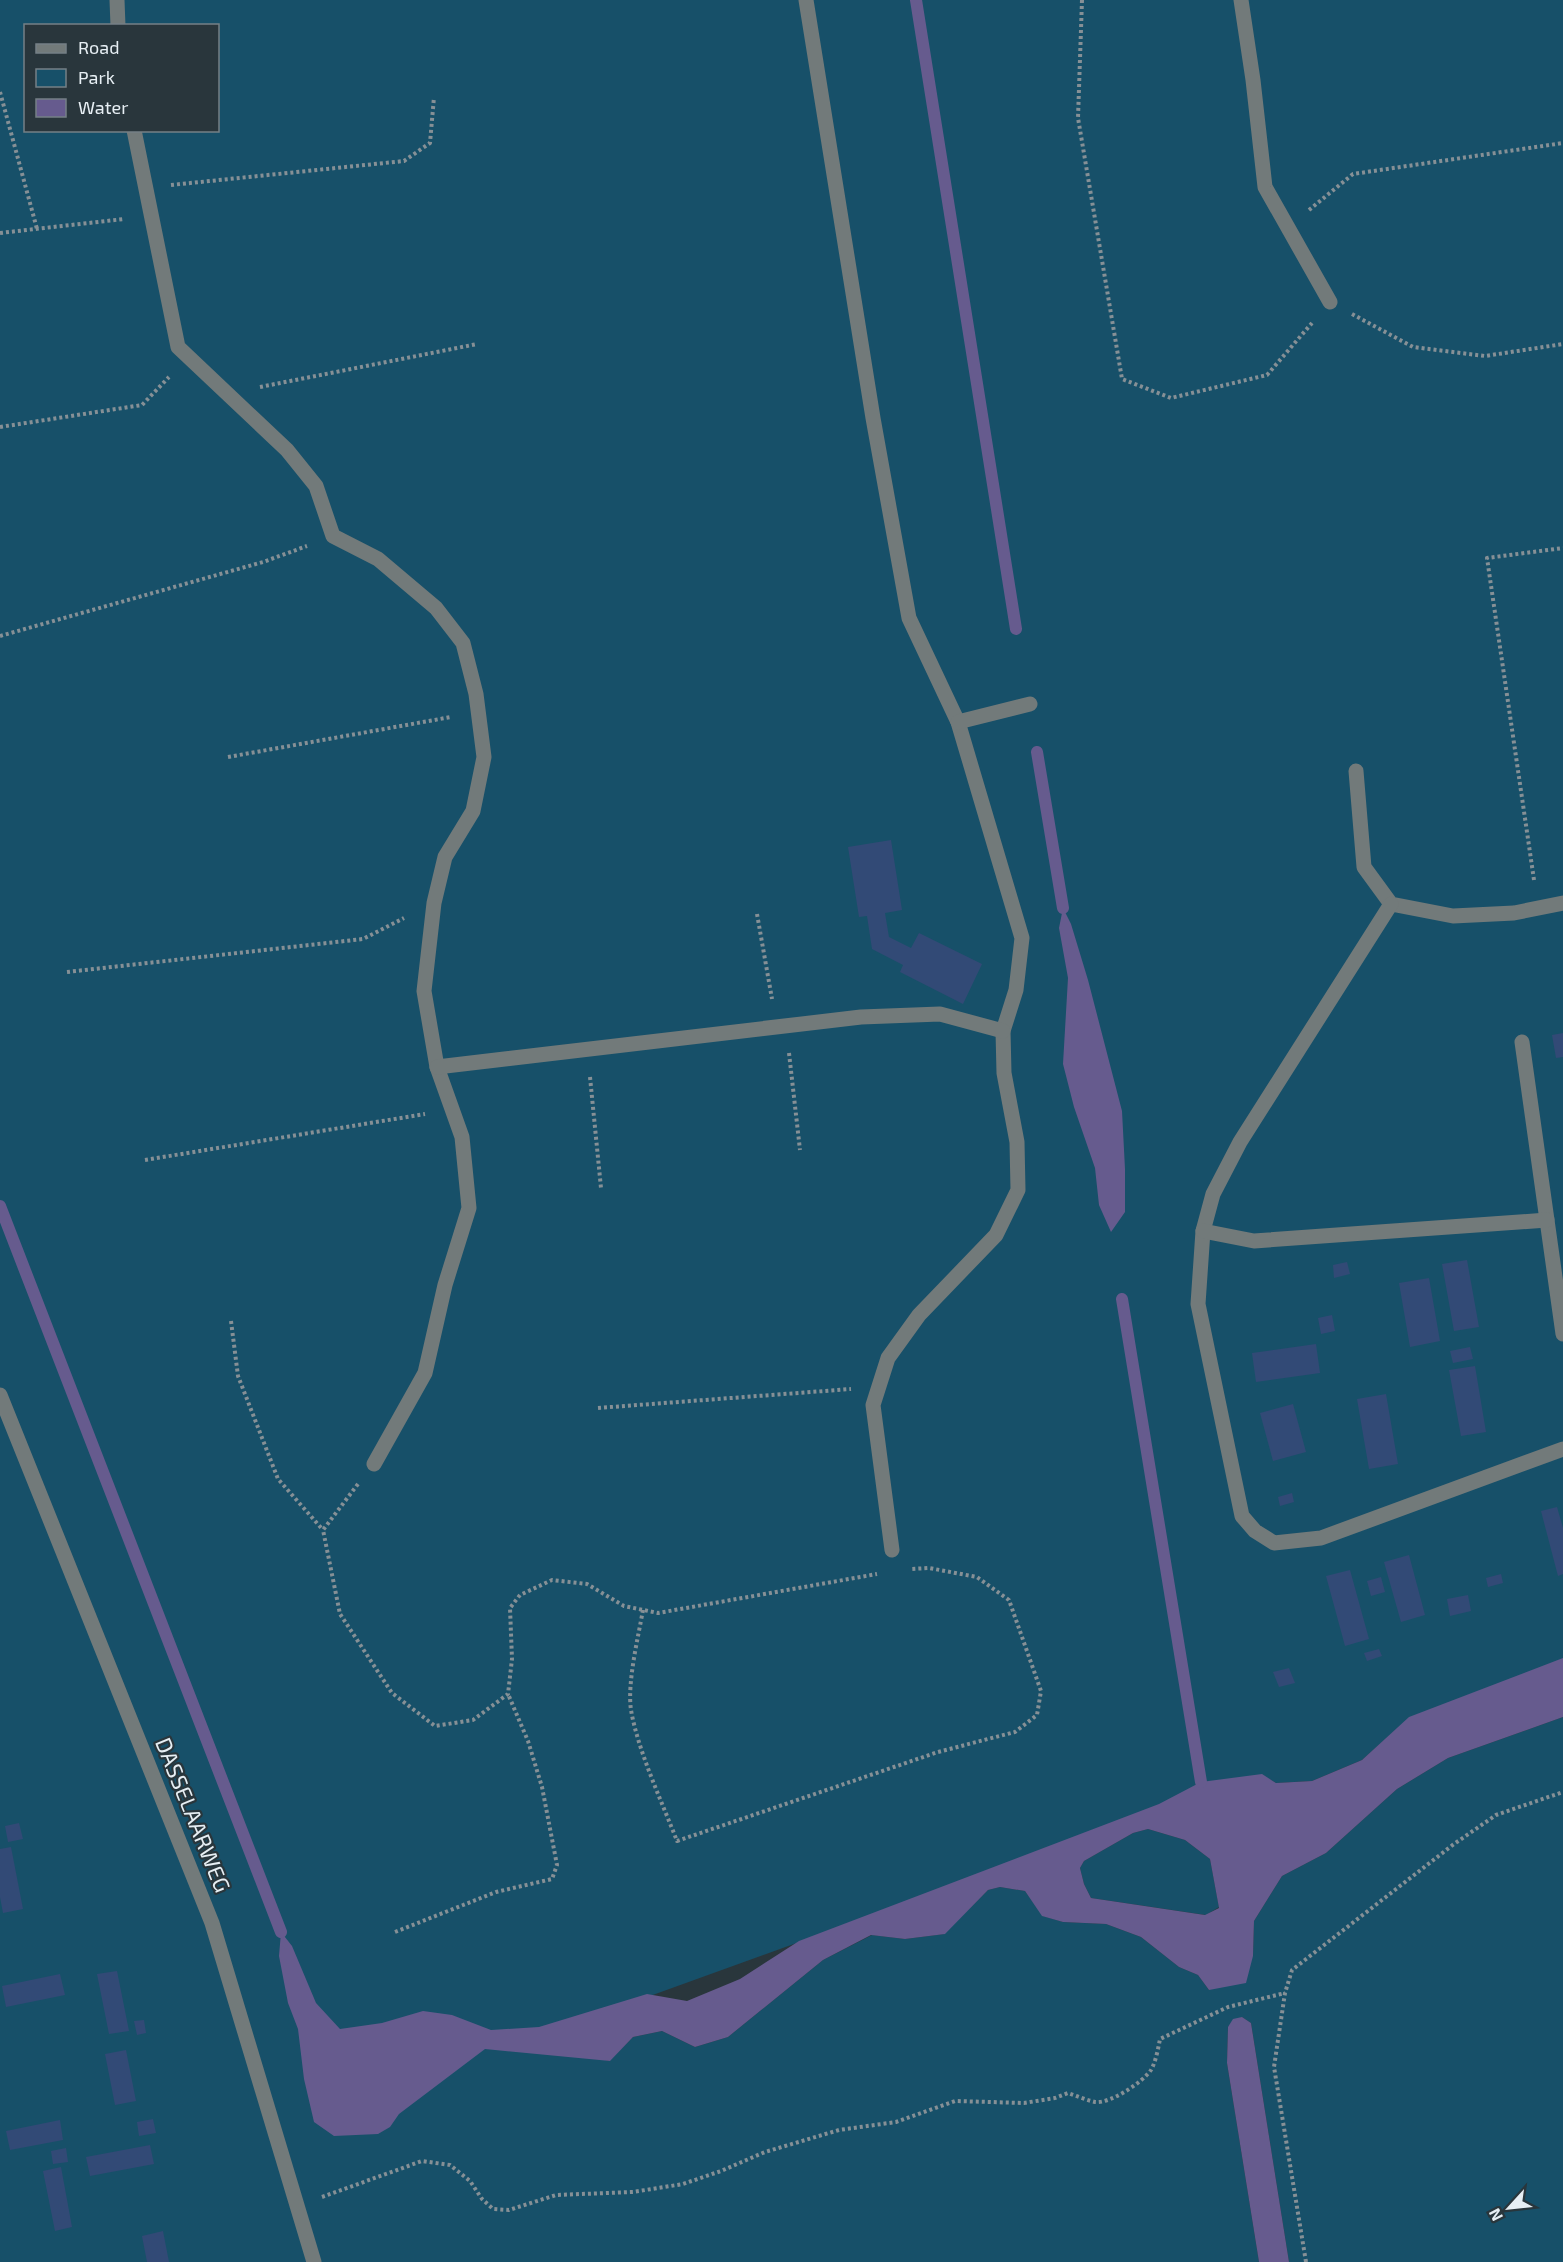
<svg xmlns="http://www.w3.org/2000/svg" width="1563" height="2262" font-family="'Exo 2',sans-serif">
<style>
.green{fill:#175069;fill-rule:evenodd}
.water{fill:#665b8e;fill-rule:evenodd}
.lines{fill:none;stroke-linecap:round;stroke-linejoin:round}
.stream{stroke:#665b8e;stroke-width:12}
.building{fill:#324a76}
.path{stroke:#869096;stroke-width:4;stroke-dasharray:3 3;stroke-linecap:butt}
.minor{stroke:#727a7a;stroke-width:15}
.labels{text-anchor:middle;stroke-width:4.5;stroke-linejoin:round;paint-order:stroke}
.street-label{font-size:22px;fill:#e7eff4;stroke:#29363c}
</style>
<rect width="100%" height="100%" fill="#29363c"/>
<g class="green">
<path d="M0 0H1563V1666L1401 1725 1362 1760 1312 1781 1276 1783 1262 1775 531 2039 609 2061 633 2037 662 2031 695 2047 728 2037 823 1960 872 1935 905 1939 944 1934 988 1890 1000 1887 1025 1891 1043 1916 1063 1922 1106 1924 1141 1937 1179 1967 1198 1975 1209 1990 1253 1956 1254 1921 1282 1876 1326 1853 1397 1789 1448 1758 1563 1717V2262H1289L1251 2023 1242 2017 1228 2027 1227 2063 1259 2262H0ZM26 26H218V130H26Z"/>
<polygon points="1148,1829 1185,1840 1210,1859 1219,1907 1206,1915 1091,1898 1084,1884 1080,1868 1084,1861 1133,1833"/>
</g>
<g class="water">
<polygon points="1063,908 1071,924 1088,980 1122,1111 1125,1169 1125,1212 1111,1232 1099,1205 1095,1168 1074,1107 1063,1064 1068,978 1059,928"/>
<path d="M1563 1658V1717L1448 1758 1397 1789 1326 1853 1282 1876 1254 1921 1253 1956 1246 1983 1209 1990 1198 1975 1179 1967 1141 1937 1106 1924 1063 1922 1042 1916 1025 1891 1000 1887 988 1890 945 1934 905 1939 871 1935 823 1960 728 2037 695 2047 662 2031 633 2037 610 2061 485 2049 399 2114 390 2127 378 2134 334 2136 314 2122 304 2079 298 2029 288 2003 279 1956 281 1932 292 1946 316 2003 340 2029 382 2023 423 2011 452 2015 491 2030 539 2027 647 1994 687 2001 740 1979 799 1941 1159 1804 1201 1782 1262 1774 1276 1783 1312 1781 1362 1760 1409 1717ZM1148 1829 1185 1840 1210 1859 1219 1908 1205 1915 1091 1898 1084 1884 1080 1868 1084 1861 1133 1833Z"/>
<polygon points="1242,2017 1251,2023 1289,2262 1259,2262 1227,2063 1228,2027 1233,2019"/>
</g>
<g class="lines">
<g class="stream">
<polyline points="916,0 1016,629"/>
<polyline points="1037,752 1063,908"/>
<polyline points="0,1206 281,1932"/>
<polyline points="1122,1299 1201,1782"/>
</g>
</g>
<g class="building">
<polygon points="891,840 902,910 885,913 889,937 911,948 919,933 982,964 963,1004 900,972 903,965 872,949 867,916 859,917 848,847"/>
<polygon points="1563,1033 1563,1057 1556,1058 1552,1035"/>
<polygon points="1467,1260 1479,1327 1454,1331 1442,1264"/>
<polygon points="1347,1262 1350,1274 1334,1278 1333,1265"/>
<polygon points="1429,1278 1440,1341 1410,1347 1399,1283"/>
<polygon points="1332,1315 1335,1331 1321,1334 1318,1318"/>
<polygon points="1316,1344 1320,1373 1256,1382 1252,1353"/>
<polygon points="1470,1347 1473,1359 1453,1363 1450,1351"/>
<polygon points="1475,1366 1486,1432 1461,1436 1449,1370"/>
<polygon points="1386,1394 1398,1464 1369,1469 1357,1399"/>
<polygon points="1293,1404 1306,1452 1273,1461 1260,1413"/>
<polygon points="1292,1493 1294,1502 1280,1506 1278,1497"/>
<polygon points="1557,1507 1563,1528 1563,1574 1558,1576 1541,1511"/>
<polygon points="1409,1555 1425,1615 1401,1622 1384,1562"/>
<polygon points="1350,1570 1369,1639 1345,1646 1326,1576"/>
<polygon points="1501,1574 1503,1583 1488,1587 1486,1578"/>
<polygon points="1381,1577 1385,1592 1371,1596 1367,1581"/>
<polygon points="1468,1595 1471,1611 1450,1616 1447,1599"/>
<polygon points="1379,1649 1382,1656 1367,1661 1364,1653"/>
<polygon points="1289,1668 1295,1683 1279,1687 1273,1672"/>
<polygon points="19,1823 23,1839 8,1842 5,1826"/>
<polygon points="11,1847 23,1909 3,1913 0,1897 0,1849"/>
<polygon points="117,1971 129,2031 109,2034 97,1974"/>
<polygon points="60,1974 65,1995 6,2007 2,1986"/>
<polygon points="144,2020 146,2033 137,2035 134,2021"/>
<polygon points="126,2050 136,2101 115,2105 105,2054"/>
<polygon points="153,2119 156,2133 139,2136 137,2122"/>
<polygon points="60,2120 63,2140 10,2150 6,2131"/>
<polygon points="150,2145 154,2164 90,2176 86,2157"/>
<polygon points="66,2148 68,2162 53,2164 51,2151"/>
<polygon points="61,2167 72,2227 55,2231 43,2171"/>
<polygon points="163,2231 169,2262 147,2262 142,2236"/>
</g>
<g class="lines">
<g class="path">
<polyline points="1082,0 1078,118 1122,379 1171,398 1267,375 1312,323"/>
<polyline points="0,92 37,229"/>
<polyline points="171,185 404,161 430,143 434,97"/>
<polyline points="1309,210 1353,174 1563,143"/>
<polyline points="0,233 124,219"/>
<polyline points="1352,314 1413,347 1485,356 1563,344"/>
<polyline points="260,387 477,344"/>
<polyline points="0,427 142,405 169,377"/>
<polyline points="0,636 263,562 307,546"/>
<polyline points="228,757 451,717"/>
<polyline points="1534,880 1487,558 1563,548"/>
<polyline points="757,914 772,999"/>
<polyline points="67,972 363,939 404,918"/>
<polyline points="789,1053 800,1150"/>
<polyline points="590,1077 601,1188"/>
<polyline points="145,1160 425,1114"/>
<polyline points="231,1321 238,1376 278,1479 323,1530"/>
<polyline points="598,1408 851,1389"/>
<polyline points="358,1484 323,1530 340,1614 392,1693 435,1726 473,1720 508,1694 512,1659 510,1608 520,1595 552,1580 587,1584 624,1606 658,1613 877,1574"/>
<path d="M643 1610C638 1638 627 1683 631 1710 638 1751 662 1802 677 1841L938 1752 1015 1732 1037 1715 1041 1691 1009 1600 977 1577 929 1568 911 1569"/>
<polyline points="395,1932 496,1892 552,1879 557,1865 542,1787 528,1741 508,1694"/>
<path d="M322 2197 422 2161 450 2165 470 2181 482 2199 493 2209 509 2210 556 2195 633 2192 683 2184 721 2171 765 2152 839 2130 896 2122 955 2101 1024 2103 1055 2098 1068 2093C1077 2096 1086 2100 1095 2102 1110 2104 1143 2082 1151 2070 1156 2061 1158 2049 1160 2039L1228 2007 1285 1993"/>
<polyline points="1306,2262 1274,2067 1285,1993 1292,1970 1454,1844 1496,1815 1563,1792"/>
</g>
<g class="minor">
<polyline points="117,0 118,26"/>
<polyline points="806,0 873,418 909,618 958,722 1022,938 1016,990 1003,1031 1004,1073 1017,1142 1018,1190 996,1235 919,1315 888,1358 873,1405 892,1550"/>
<polyline points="1241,0 1253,80 1265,187 1330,302"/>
<polyline points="134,130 178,347 287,450 316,486 333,536 378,559 436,608 463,643 476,694 484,757 473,811 445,857 434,903 424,991 437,1067 462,1137 469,1208 445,1285 425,1373 374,1464"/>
<polyline points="958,722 1030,704"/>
<polyline points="1356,771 1364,867 1391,904 1453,916 1514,913 1563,903"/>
<polyline points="1391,904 1240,1142 1213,1194 1203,1231 1198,1304 1242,1516 1255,1531 1274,1543 1321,1538 1563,1449"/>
<polyline points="1522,1042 1563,1334"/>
<polyline points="437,1067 861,1017 940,1014 1003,1031"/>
<polyline points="1203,1231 1254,1241 1547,1220"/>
<polyline points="0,1395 212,1923 314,2262"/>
</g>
</g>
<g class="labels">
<g class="street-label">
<text transform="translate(193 1815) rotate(68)" y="8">DASSELAARWEG</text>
</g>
</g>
<rect x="24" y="24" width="195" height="108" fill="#29363c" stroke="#758086" stroke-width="1.5"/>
<rect x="36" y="44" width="30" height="9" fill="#727a7a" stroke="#758086" stroke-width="1.5"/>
<text x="78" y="54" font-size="18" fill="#e7eff4">Road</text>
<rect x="36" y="69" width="30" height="18" fill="#175069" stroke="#758086" stroke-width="1.5"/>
<text x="78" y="84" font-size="18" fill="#e7eff4">Park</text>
<rect x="36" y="99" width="30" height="18" fill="#665b8e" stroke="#758086" stroke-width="1.5"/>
<text x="78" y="114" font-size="18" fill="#e7eff4">Water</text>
<g transform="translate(1509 2208) rotate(243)" stroke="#29363c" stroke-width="4.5" paint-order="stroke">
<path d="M0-4.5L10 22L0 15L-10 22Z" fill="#e7eff4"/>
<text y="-9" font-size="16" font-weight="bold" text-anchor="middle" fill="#e7eff4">N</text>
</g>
</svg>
